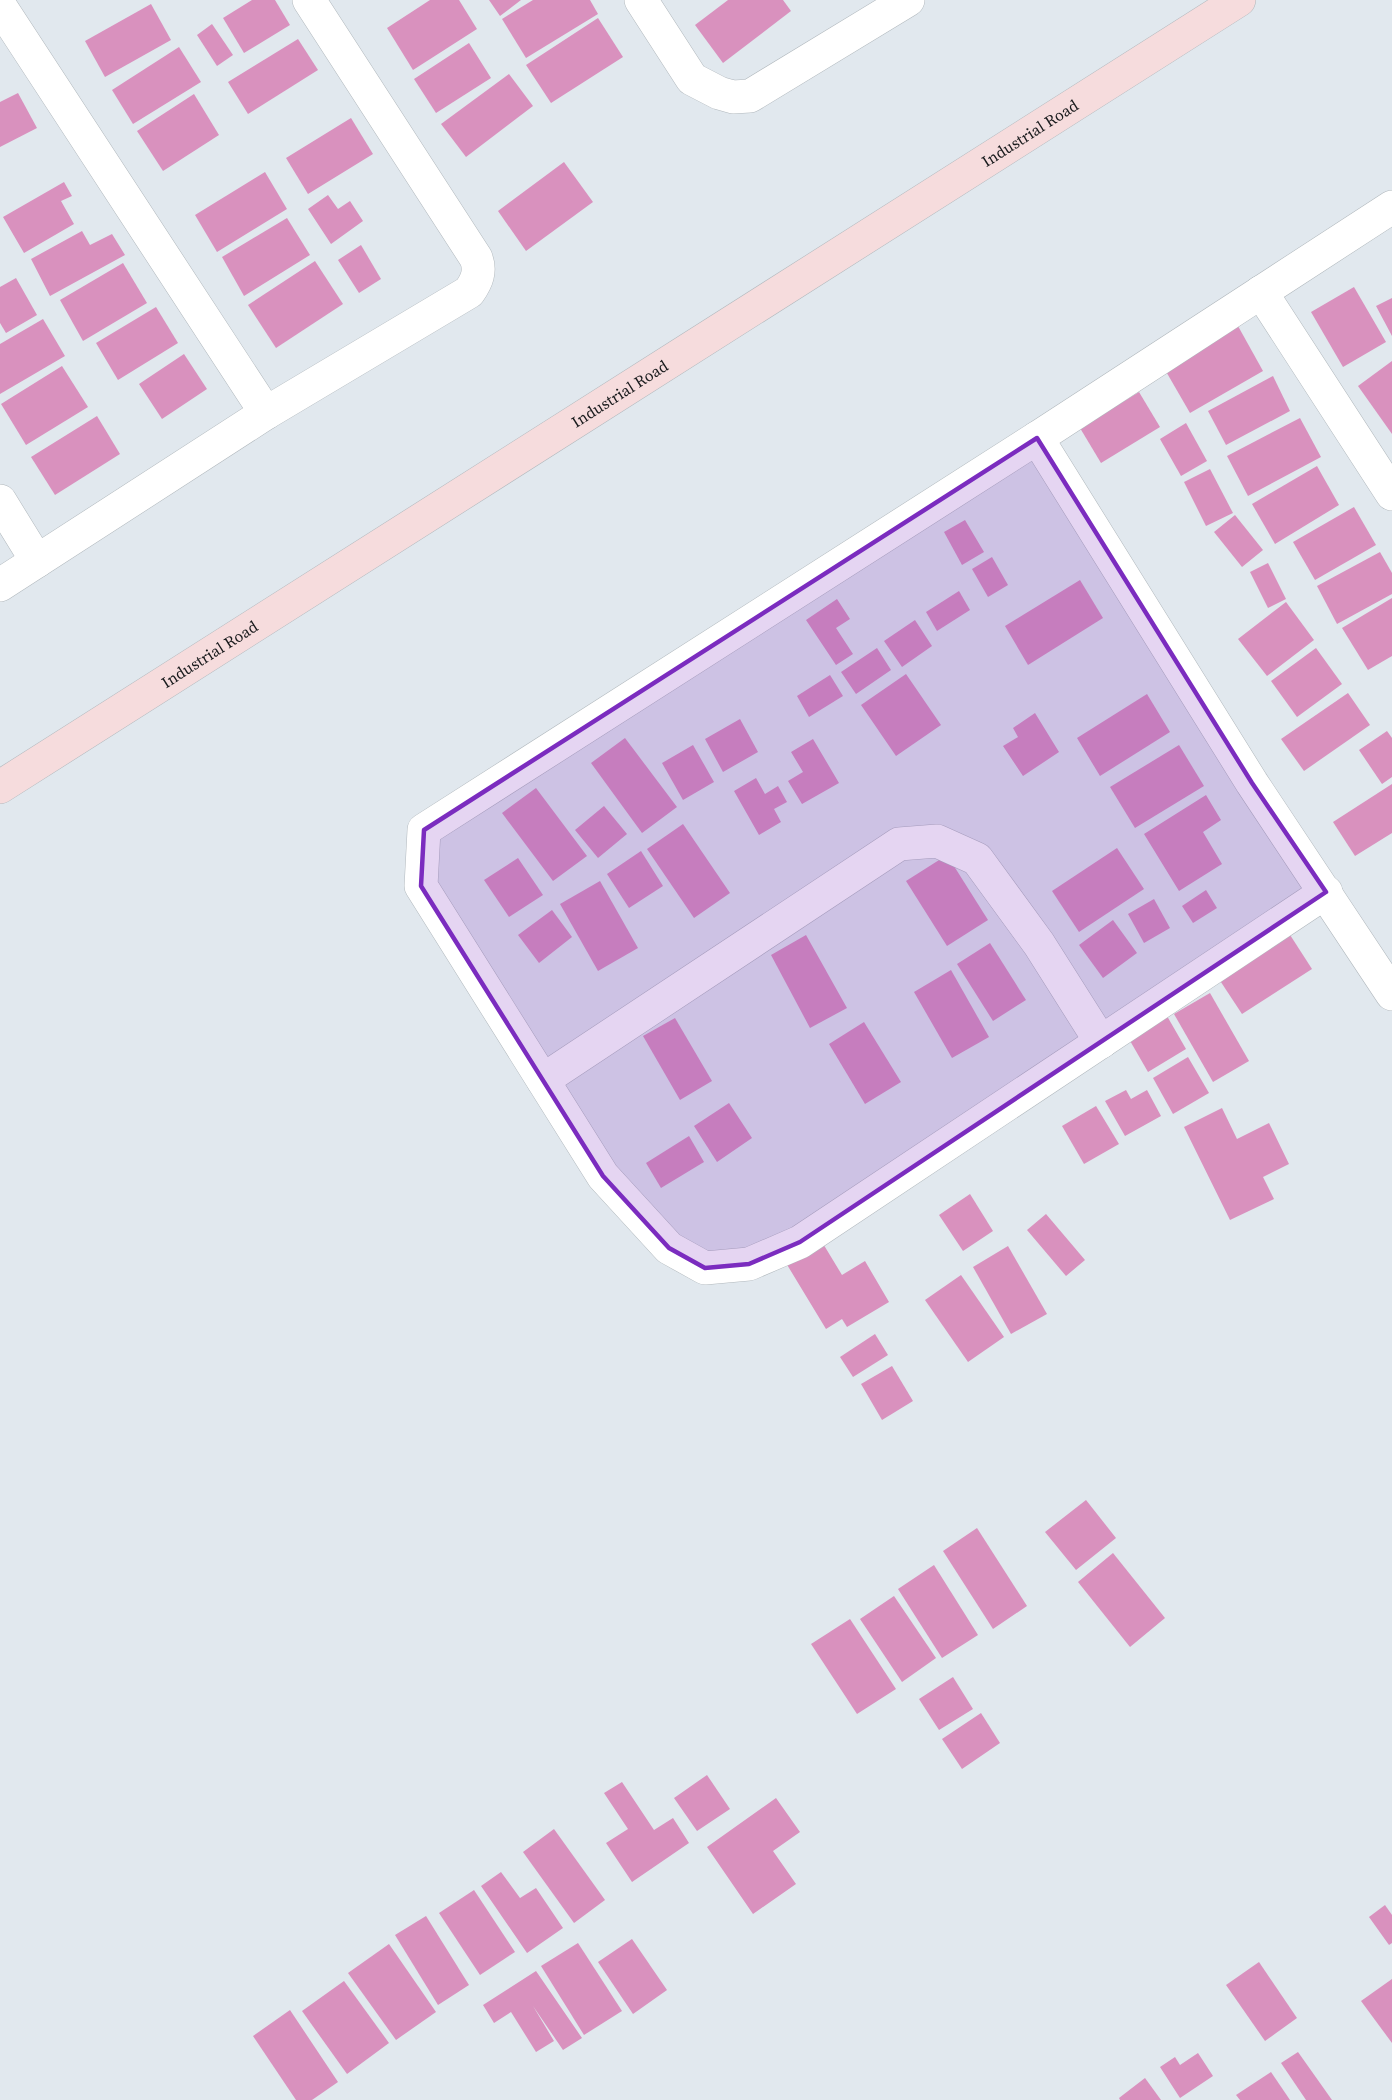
<svg xmlns="http://www.w3.org/2000/svg" width="1392" height="2100" font-family="'Source Serif 4',serif">
<style>
.building{fill:#d991be}
.lines{fill:none;stroke-linecap:round;stroke-linejoin:round}
.street-casing{stroke:#b1b8bd;stroke-width:34}
.secondary-casing{stroke:#b1b8bd;stroke-width:34}
.street{stroke:#fff;stroke-width:33}
.secondary{stroke:#f6dcdd;stroke-width:33}
.marked{fill:#7b2cbf;fill-opacity:0.2;stroke:#7b2cbf;stroke-width:4.5;stroke-linejoin:round}
.labels{text-anchor:middle;stroke-width:4.5;stroke-linejoin:round;paint-order:stroke}
.street-label{font-size:16px;fill:#181a1c;stroke:#e1e8ee}
</style>
<rect width="100%" height="100%" fill="#e1e8ee"/>
<g class="building">
<polygon points="252,0 275,0 290,25 244,53 223,18"/>
<polygon points="430,0 459,0 477,29 413,70 387,28"/>
<polygon points="489,0 521,0 500,16"/>
<polygon points="533,0 590,0 598,14 526,58 502,19"/>
<polygon points="728,0 783,0 791,11 723,63 695,25"/>
<polygon points="151,4 171,40 105,77 85,41"/>
<polygon points="598,18 623,57 551,103 526,65"/>
<polygon points="212,24 233,55 217,66 197,35"/>
<polygon points="298,39 318,70 248,114 228,82"/>
<polygon points="469,43 491,78 436,113 414,79"/>
<polygon points="179,47 201,82 133,124 112,90"/>
<polygon points="509,74 533,106 466,157 441,124"/>
<polygon points="18,93 37,128 0,147 0,102"/>
<polygon points="194,94 219,135 163,171 137,131"/>
<polygon points="351,118 373,154 308,194 286,158"/>
<polygon points="564,162 593,202 526,251 498,211"/>
<polygon points="265,172 287,209 217,252 195,215"/>
<polygon points="64,182 72,196 61,201 74,224 24,253 3,217"/>
<polygon points="328,195 338,209 350,201 363,221 331,244 308,209"/>
<polygon points="287,218 310,255 244,296 222,257"/>
<polygon points="82,231 90,245 112,234 125,255 50,296 31,259"/>
<polygon points="361,245 381,279 359,293 338,260"/>
<polygon points="315,261 343,304 276,348 248,305"/>
<polygon points="123,263 147,303 83,341 60,300"/>
<polygon points="16,278 37,315 6,333 0,323 0,287"/>
<polygon points="1354,287 1386,342 1343,367 1311,312"/>
<polygon points="1392,298 1392,336 1376,306"/>
<polygon points="156,307 178,343 118,380 96,343"/>
<polygon points="43,319 65,356 0,394 0,344"/>
<polygon points="1238,326 1263,371 1190,413 1164,368"/>
<polygon points="184,354 207,389 162,419 139,384"/>
<polygon points="1392,361 1392,434 1358,386"/>
<polygon points="62,366 88,407 26,445 1,404"/>
<polygon points="1273,376 1290,411 1226,445 1208,411"/>
<polygon points="1139,392 1160,427 1101,463 1080,428"/>
<polygon points="97,416 120,454 55,495 31,457"/>
<polygon points="1300,418 1321,457 1248,496 1227,456"/>
<polygon points="1186,423 1207,461 1181,476 1160,439"/>
<polygon points="1317,466 1339,505 1275,544 1252,504"/>
<polygon points="1210,469 1233,513 1206,526 1184,482"/>
<polygon points="1354,507 1376,545 1315,580 1293,542"/>
<polygon points="1235,515 1263,550 1242,567 1214,532"/>
<polygon points="965,520 984,552 962,565 944,532"/>
<polygon points="1380,552 1392,573 1392,594 1337,624 1317,586"/>
<polygon points="992,557 1008,585 988,597 972,569"/>
<polygon points="1268,563 1286,599 1268,608 1250,572"/>
<polygon points="1080,580 1103,618 1028,665 1005,626"/>
<polygon points="959,591 970,610 937,631 926,612"/>
<polygon points="1392,598 1392,656 1368,670 1342,628"/>
<polygon points="837,599 850,619 836,628 853,654 836,665 806,620"/>
<polygon points="1286,602 1314,640 1267,676 1238,639"/>
<polygon points="915,620 932,646 902,667 884,641"/>
<polygon points="877,648 891,670 856,694 841,672"/>
<polygon points="1316,648 1342,684 1297,717 1271,681"/>
<polygon points="906,674 941,725 896,756 861,705"/>
<polygon points="830,675 843,696 809,717 797,696"/>
<polygon points="1348,693 1370,725 1304,771 1281,739"/>
<polygon points="1147,694 1170,732 1100,776 1077,738"/>
<polygon points="1035,713 1059,752 1023,776 1003,746 1018,737 1013,728"/>
<polygon points="740,719 758,752 723,772 705,739"/>
<polygon points="1387,731 1392,738 1392,777 1382,784 1359,750"/>
<polygon points="625,738 677,807 642,833 591,763"/>
<polygon points="813,739 839,783 802,804 788,781 803,772 791,752"/>
<polygon points="693,745 714,782 683,800 662,763"/>
<polygon points="1179,745 1204,786 1135,828 1110,787"/>
<polygon points="756,778 765,794 778,786 787,802 774,809 781,822 759,835 734,791"/>
<polygon points="1392,784 1392,833 1355,856 1333,822"/>
<polygon points="536,788 587,856 553,881 502,813"/>
<polygon points="1206,795 1221,820 1203,832 1222,864 1179,891 1144,834"/>
<polygon points="604,806 627,834 598,858 575,830"/>
<polygon points="683,824 730,893 694,918 647,849"/>
<polygon points="1117,848 1144,889 1079,932 1052,891"/>
<polygon points="641,851 663,886 629,908 607,874"/>
<polygon points="947,855 988,920 947,946 906,881"/>
<polygon points="518,858 543,895 509,917 484,880"/>
<polygon points="600,881 638,948 598,971 560,904"/>
<polygon points="1206,890 1217,908 1193,923 1182,906"/>
<polygon points="1154,899 1170,928 1144,943 1128,914"/>
<polygon points="552,910 572,937 539,963 518,935"/>
<polygon points="1113,920 1137,953 1103,978 1079,945"/>
<polygon points="1283,924 1312,969 1242,1014 1213,970"/>
<polygon points="806,935 847,1008 810,1028 771,955"/>
<polygon points="990,943 1026,1000 993,1021 957,964"/>
<polygon points="951,970 989,1037 952,1058 914,992"/>
<polygon points="1210,993 1249,1061 1213,1082 1174,1014"/>
<polygon points="1167,1016 1186,1049 1148,1072 1129,1039"/>
<polygon points="675,1018 712,1081 680,1100 643,1036"/>
<polygon points="864,1022 901,1082 865,1104 829,1044"/>
<polygon points="1188,1057 1209,1093 1173,1114 1153,1078"/>
<polygon points="1126,1090 1131,1099 1147,1090 1161,1116 1125,1136 1105,1101"/>
<polygon points="729,1103 752,1138 717,1162 694,1126"/>
<polygon points="1096,1106 1119,1144 1084,1164 1062,1126"/>
<polygon points="1222,1108 1237,1139 1269,1123 1289,1164 1263,1177 1274,1199 1230,1220 1184,1127"/>
<polygon points="689,1136 704,1162 661,1188 646,1163"/>
<polygon points="970,1194 993,1231 963,1251 939,1215"/>
<polygon points="1046,1214 1085,1260 1066,1276 1027,1230"/>
<polygon points="822,1242 842,1275 865,1261 889,1302 847,1327 842,1319 826,1329 786,1263"/>
<polygon points="1008,1246 1047,1314 1011,1334 973,1267"/>
<polygon points="961,1275 1004,1337 968,1362 925,1300"/>
<polygon points="875,1334 888,1355 853,1377 840,1357"/>
<polygon points="892,1366 913,1401 882,1420 861,1384"/>
<polygon points="1086,1500 1116,1538 1076,1570 1045,1532"/>
<polygon points="977,1528 1027,1606 993,1629 943,1551"/>
<polygon points="1113,1553 1165,1618 1130,1647 1078,1582"/>
<polygon points="934,1565 978,1635 942,1658 898,1589"/>
<polygon points="894,1596 936,1658 902,1682 860,1619"/>
<polygon points="850,1619 896,1689 857,1714 811,1644"/>
<polygon points="953,1677 973,1709 939,1730 919,1699"/>
<polygon points="981,1713 1000,1743 962,1769 942,1739"/>
<polygon points="707,1775 730,1809 697,1831 674,1798"/>
<polygon points="622,1782 654,1830 673,1818 689,1843 632,1882 606,1843 628,1829 604,1793"/>
<polygon points="776,1798 800,1832 773,1851 796,1884 753,1914 707,1847"/>
<polygon points="554,1829 605,1900 574,1923 523,1852"/>
<polygon points="501,1872 520,1898 536,1888 563,1928 527,1953 481,1886"/>
<polygon points="474,1890 515,1952 480,1975 439,1913"/>
<polygon points="1385,1905 1392,1915 1392,1943 1389,1945 1369,1917"/>
<polygon points="426,1916 469,1985 438,2005 395,1935"/>
<polygon points="632,1939 667,1990 633,2014 598,1962"/>
<polygon points="578,1943 622,2011 584,2035 541,1966"/>
<polygon points="389,1944 436,2012 396,2040 348,1973"/>
<polygon points="1259,1962 1297,2018 1265,2041 1226,1985"/>
<polygon points="536,1971 582,2038 563,2050 533,2006 554,2041 536,2052 511,2012 494,2023 483,2005"/>
<polygon points="1392,1979 1392,2043 1361,2001"/>
<polygon points="344,1981 389,2043 347,2074 302,2011"/>
<polygon points="290,2010 338,2082 312,2100 296,2100 253,2036"/>
<polygon points="1298,2052 1332,2100 1306,2100 1281,2063"/>
<polygon points="1198,2053 1213,2076 1180,2098 1160,2067 1175,2057 1180,2065"/>
<polygon points="1271,2072 1290,2100 1240,2100 1236,2095"/>
<polygon points="1145,2078 1161,2100 1120,2100 1119,2098"/>
</g>
<g class="lines">
<g class="street-casing">
<g id="street">
<polyline points="641,0 692,79 719,93 733,97 750,96 908,0"/>
<polyline points="0,6 266,413"/>
<polyline points="1392,207 1037,438 1252,783 1392,994"/>
<polyline points="1261,292 1392,494"/>
<polyline points="1037,438 424,830 421,886 603,1176 669,1248 705,1268 749,1264 800,1242 1326,892"/>
<polyline points="0,501 37,561"/>
<path d="M0 585 266 413 469 292C477 281 481 271 476 258L309 0"/>
<polyline points="543,1080 899,844 937,841 977,859 1039,944 1101,1042"/>
</g>
</g>
<g class="secondary-casing">
<g id="secondary">
<path id="s1" d="M0 787 1239 0"/>
</g>
</g>
<use href="#street" class="street"/>
<use href="#secondary" class="secondary"/>
</g>
<path class="marked" d="M1037 438 1252 783 1326 892 800 1242 749 1264 705 1268 669 1248 603 1176 421 886 424 830Z"/>
<g class="labels">
<g class="street-label">
<text dy="6" stroke="none"><textPath href="#s1" startOffset="1220">Industrial Road</textPath></text>
<text dy="6" stroke="none"><textPath href="#s1" startOffset="734">Industrial Road</textPath></text>
<text dy="6" stroke="none"><textPath href="#s1" startOffset="248">Industrial Road</textPath></text>
</g>
</g>
</svg>
